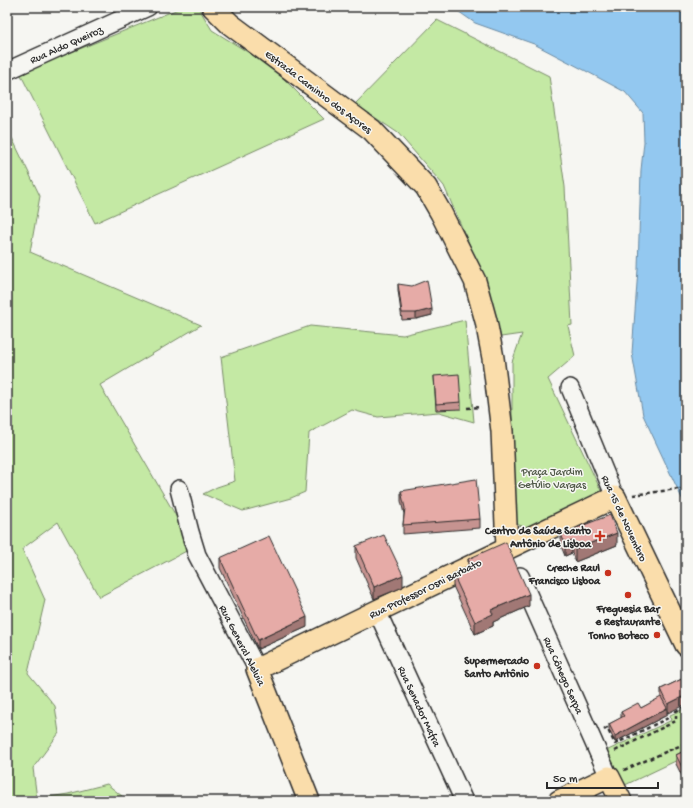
<svg xmlns="http://www.w3.org/2000/svg" width="693" height="808" font-family="'Gochi Hand',sans-serif">
<style>
.green{fill:#c4e9a4;stroke:#788a68}
.water{fill:#93c8f0;stroke:#6989a1}
.lines{fill:none;stroke-linecap:round;stroke-linejoin:round}
.ferry{stroke:#4a5a66;stroke-width:1;stroke-dasharray:5 4;stroke-linecap:butt}
.minor-casing{stroke:#2b2b2b;stroke-width:20}
.major-casing{stroke:#2b2b2b;stroke-width:24}
.path{stroke:#2b2b2b;stroke-width:2.5;stroke-dasharray:4 3;stroke-linecap:butt}
.minor{stroke:#f6f6f2;stroke-width:17}
.major{stroke:#faddab;stroke-width:21}
.wall{fill:#c69390;stroke:#2b2b2b}
.shaded-wall{fill:#a17875;stroke:#2b2b2b}
.building{fill:#e6aba7;stroke:#2b2b2b}
.poi-dot{fill:#c8321e;stroke:#f6f6f2;stroke-width:1.5}
.labels{text-anchor:middle;stroke-width:3;stroke-linejoin:round;paint-order:stroke}
.street-label{font-size:11px;fill:#2b2b2b;stroke:#f6f6f2}
.park-label{font-size:11px;fill:#515a49;stroke:#f6f6f2}
.poi-label{font-size:11px;font-weight:bold;fill:#2b2b2b;stroke:#f6f6f2;text-anchor:end}
</style>
<rect width="100%" height="100%" fill="#f6f6f2"/>
<filter id="ink" filterUnits="userSpaceOnUse"><feTurbulence type="fractalNoise" baseFrequency=".025" numOctaves="2"/><feDisplacementMap in="SourceGraphic" scale="8" xChannelSelector="R" yChannelSelector="G"/><feConvolveMatrix kernelMatrix="1 2 1 2 8 2 1 2 1" color-interpolation-filters="sRGB"/></filter>
<g filter="url(#ink)">
<g class="green">
<polygon points="183,7 198,7 212,30 272,67 324,119 95,223 20,73"/>
<polygon points="437,20 549,76 565,187 572,325 568,326 575,356 548,379 604,497 528,528 516,524 512,517 512,362 522,334 501,337 476,260 444,186 398,133 355,104"/>
<polygon points="12,138 40,196 30,252 201,325 100,385 194,547 99,597 58,522 22,549 45,600 28,673 55,706 59,733 33,768 37,799 68,794 107,784 128,801 7,801 7,139"/>
<polygon points="465,320 474,422 439,412 378,417 352,410 309,433 305,492 291,498 243,511 203,494 217,487 235,481 221,357 310,326 403,335"/>
<polygon points="686,708 686,756 623,786 606,751 672,720 670,715"/>
</g>
<polygon class="water" points="452,7 686,7 686,507 643,415 632,353 638,269 641,170 644,142 643,113 625,92 586,71 534,44 475,23"/>
<g class="lines">
<g class="ferry">
<polyline points="678,489 686,490"/>
<polyline points="681,489 686,489"/>
</g>
<g class="minor-casing">
<g id="minor">
<polyline points="7,71 148,7"/>
<polyline points="570,388 615,497"/>
<polyline points="179,489 190,532 197,555 257,669"/>
<polyline points="520,576 609,777"/>
<polyline points="377,611 464,801"/>
</g>
</g>
<g class="major-casing">
<g id="major">
<polyline points="213,7 230,24 372,130 426,187 441,213 475,281 486,321 493,358 502,431 507,548"/>
<polyline points="309,801 257,669 377,611 615,497 686,645"/>
<polyline points="559,801 609,777 621,801"/>
</g>
</g>
<g class="path">
<polyline points="467,408 481,407"/>
<polyline points="633,495 678,489"/>
<polyline points="604,730 607,728 615,744 668,718"/>
<polyline points="615,751 676,721 676,711 686,706"/>
<polyline points="624,770 686,743"/>
</g>
<use href="#minor" class="minor"/>
<use href="#major" class="major"/>
</g>
<g class="wall">
<polygon points="398,284 432,315 416,319 402,320 398,290"/>
<polygon points="434,376 461,402 461,409 436,410"/>
<polygon points="401,491 480,519 480,528 403,534 403,525 404,514 401,501"/>
<polygon points="561,534 617,545 575,562 572,553 565,556 561,546"/>
<polygon points="356,546 403,587 374,599 356,558"/>
<polygon points="220,558 307,627 258,649 220,568"/>
<polygon points="468,559 529,606 493,622 493,626 475,634 453,586 453,574 468,567"/>
<polygon points="686,677 668,713 667,712 667,715 615,742 609,730 609,724 621,718 621,712 641,708 661,698 661,689"/>
<polygon points="686,750 686,782 685,782 676,764 676,755"/>
</g>
<g class="shaded-wall">
<polygon points="432,309 432,315 416,319 416,313"/>
<polygon points="617,533 617,545 575,562 575,549"/>
<polygon points="572,541 572,553 565,556 565,544"/>
<polygon points="403,575 403,587 374,599 374,587"/>
<polygon points="529,594 529,606 493,622 493,626 475,634 475,622 491,610"/>
<polygon points="307,617 307,627 258,649 258,640"/>
<polygon points="686,695 686,704 668,713 668,704"/>
<polygon points="667,708 667,715 615,742 615,736"/>
<rect x="685" y="773" width="1" height="9"/>
</g>
<g class="building">
<polygon points="427,280 432,309 416,313 402,313 398,284 412,286"/>
<polygon points="459,374 461,402 436,404 434,376"/>
<polygon points="476,479 480,519 403,525 405,508 401,491"/>
<polygon points="610,515 617,533 575,549 572,541 565,544 561,534"/>
<polygon points="384,535 403,575 374,587 356,546"/>
<polygon points="269,536 307,617 258,640 220,558"/>
<polygon points="506,542 529,594 491,610 493,614 475,622 453,574 471,566 468,559"/>
<polygon points="686,677 686,695 668,704 661,689"/>
<polygon points="661,697 667,708 615,736 609,724 624,716 621,712 638,703 641,708"/>
<polygon points="686,750 686,773 685,773 676,755"/>
</g>
</g>
<g class="poi-dot">
<path d="M598 530h4v4h4v4h-4v4h-4v-4h-4v-4h4z"/>
<circle cx="608" cy="573" r="4"/>
<circle cx="628" cy="595" r="4"/>
<circle cx="657" cy="635" r="4"/>
<circle cx="537" cy="666" r="4"/>
</g>
<g class="labels">
<g class="street-label">
<text transform="translate(66 44) rotate(-24)" y="4">Rua Aldo Queiroz</text>
<text transform="translate(319 91) rotate(37)" y="4">Estrada Caminho dos Açores</text>
<text transform="translate(625 518) rotate(65)" y="4">Rua 15 de Novembro</text>
<text transform="translate(425 588) rotate(-26)" y="4">Rua Professor Osni Barbato</text>
<text transform="translate(243 645) rotate(63)" y="4">Rua General Aleluia</text>
<text transform="translate(564 675) rotate(66)" y="4">Rua Cônego Serpa</text>
<text transform="translate(420 706) rotate(65)" y="4">Rua Senador Mafra</text>
</g>
<g class="park-label">
<text x="552" y="475">Praça Jardim<tspan x="552" dy="13">Getúlio Vargas</tspan></text>
</g>
<g class="poi-label">
<text x="591" y="534">Centro de Saúde Santo<tspan x="591" dy="13">Antônio de Lisboa</tspan></text>
<text x="600" y="571">Creche Raul<tspan x="600" dy="13">Francisco Lisboa</tspan></text>
<text x="628" y="612" text-anchor="middle">Freguesia Bar<tspan x="628" dy="13">e Restaurante</tspan></text>
<text x="649" y="639">Tonho Boteco</text>
<text x="529" y="664">Supermercado<tspan x="529" dy="13">Santo Antônio</tspan></text>
</g>
</g>
<rect width="693" height="808" fill="none" stroke="#f6f6f2" stroke-width="24"/>
<rect x="12" y="12" width="669" height="784" fill="none" stroke="#2b2b2b" stroke-width="1.5" filter="url(#ink)"/>
<path d="M547 782v6h111v-6" fill="none" stroke="#2b2b2b" stroke-width="2"/>
<text x="553" y="782" font-size="12" fill="#2b2b2b" stroke="#f6f6f2" stroke-width="3" paint-order="stroke">50 m</text>
</svg>
